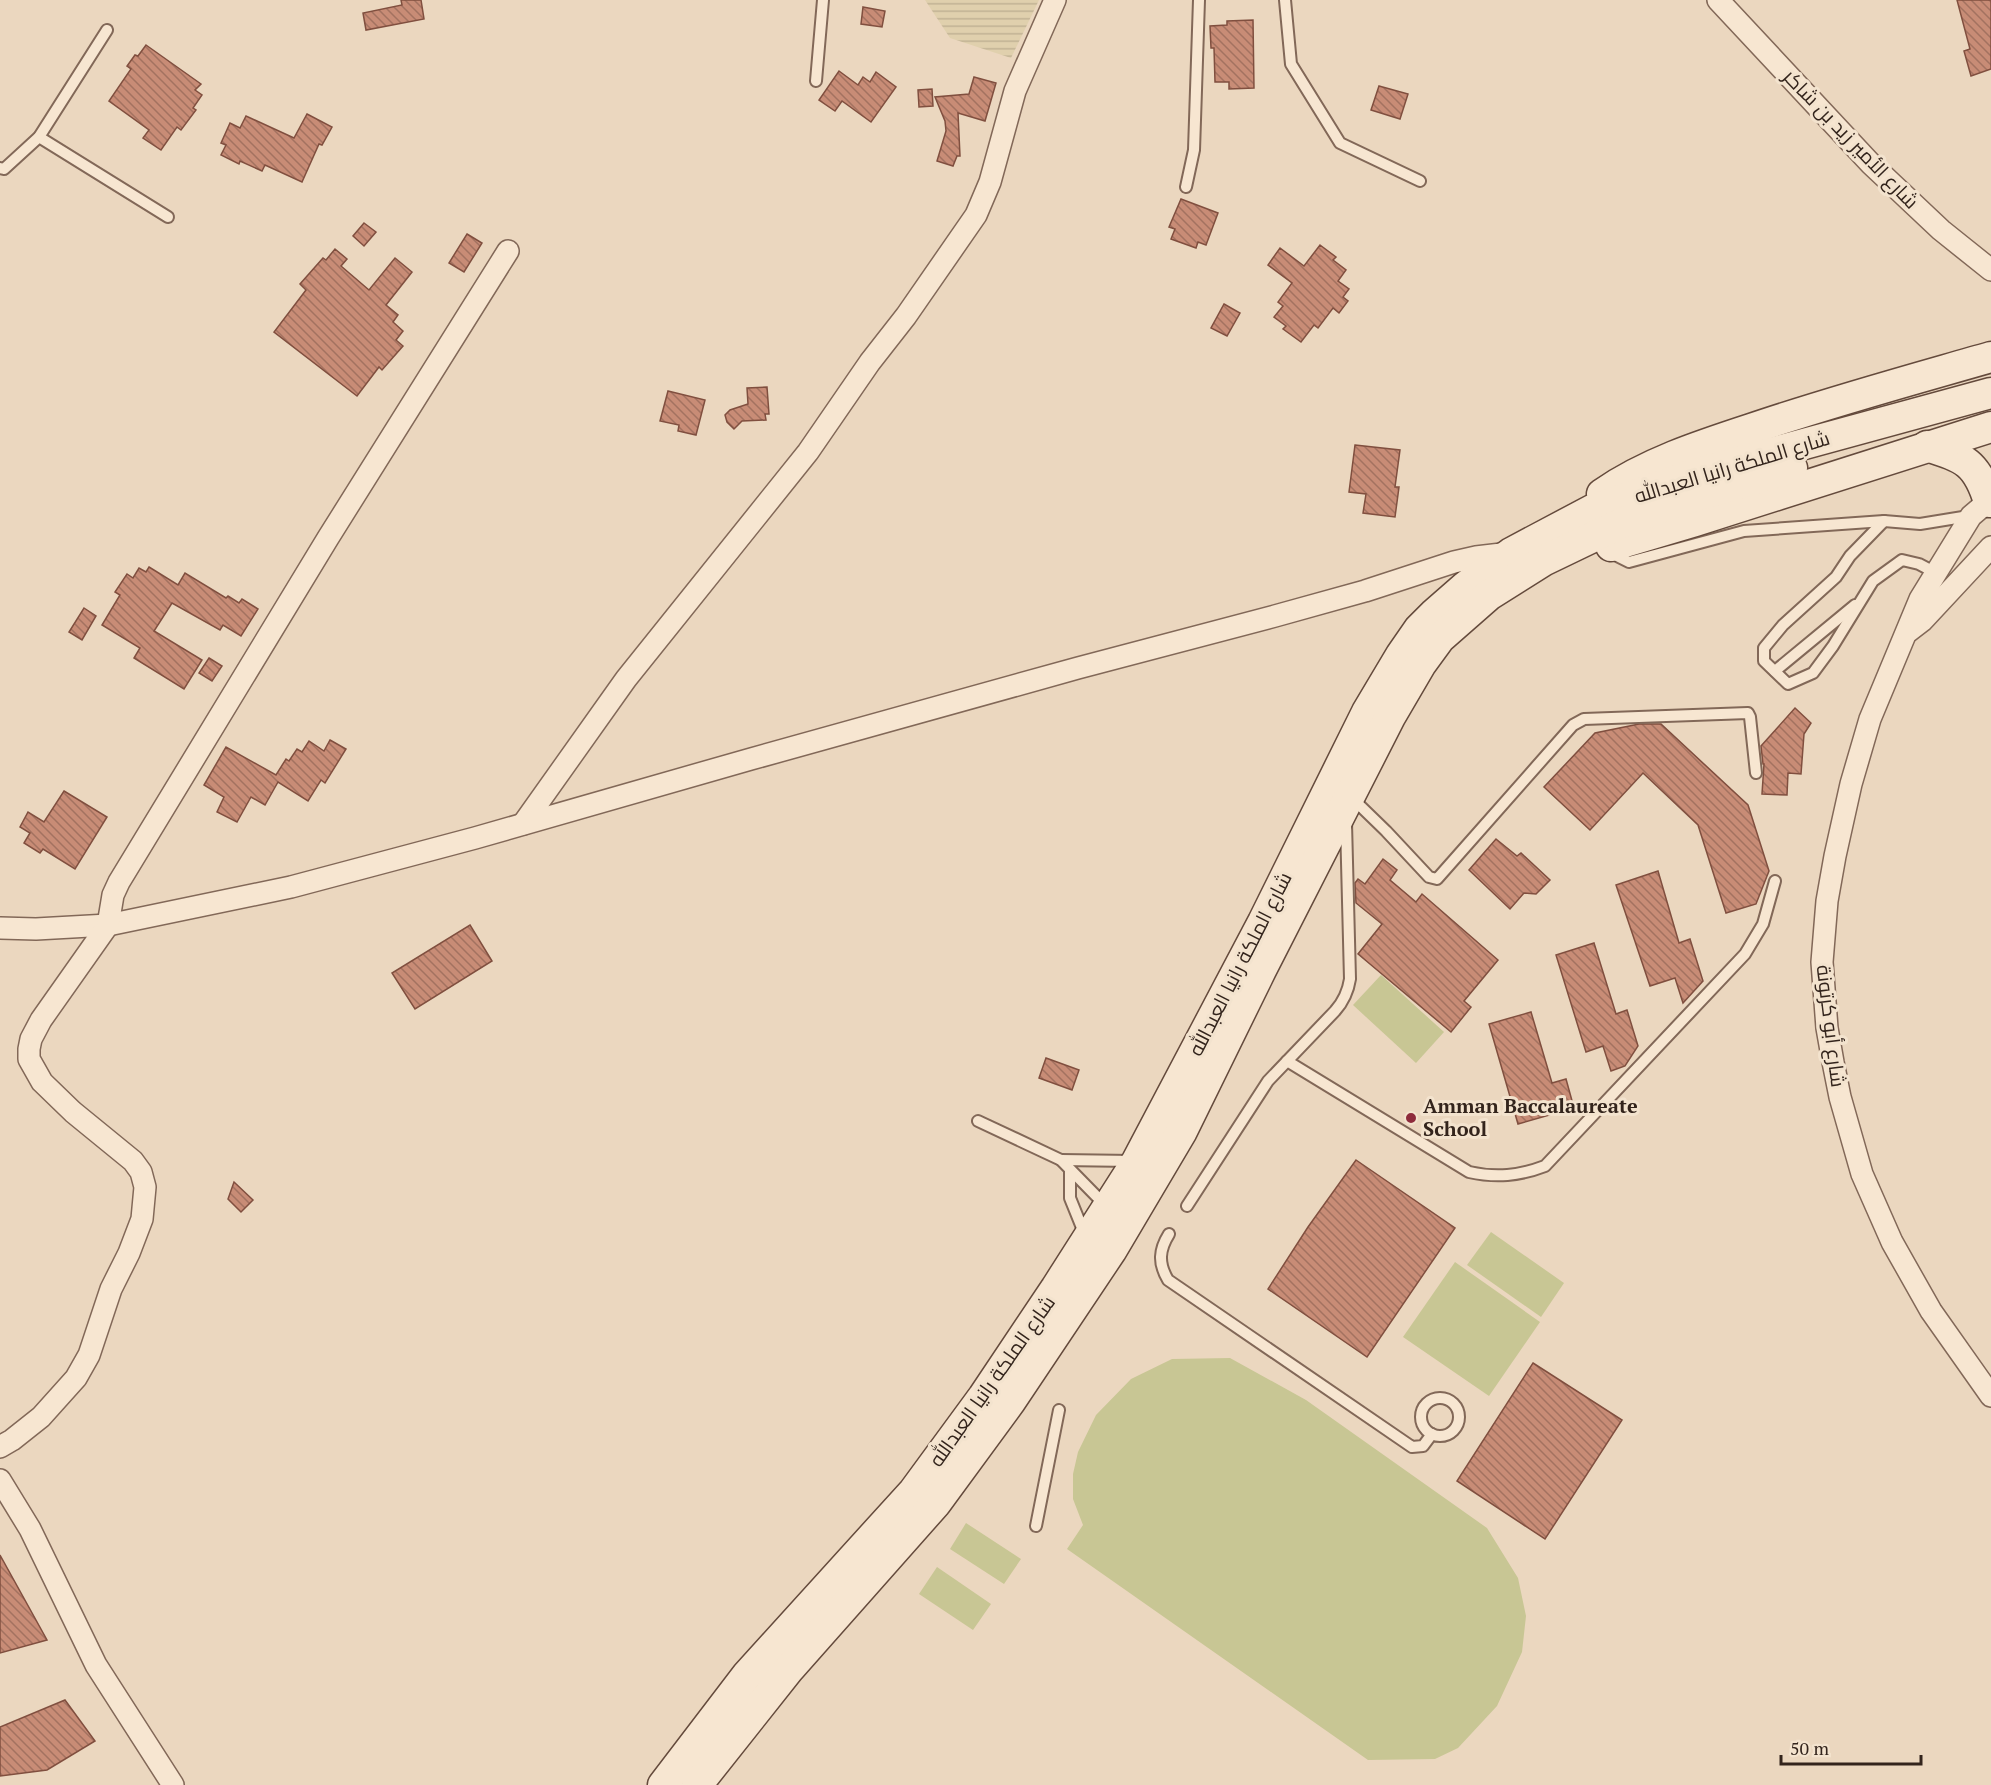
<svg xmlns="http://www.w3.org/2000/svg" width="1991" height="1785" font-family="'PT Serif',Cairo,serif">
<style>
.farmland{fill:url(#farmland-rules)}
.pitch{fill:#c8c694}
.building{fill:url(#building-back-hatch);stroke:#804f3f;stroke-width:1.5}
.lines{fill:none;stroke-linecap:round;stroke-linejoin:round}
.lane-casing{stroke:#826858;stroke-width:14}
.street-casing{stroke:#826858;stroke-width:24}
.secondary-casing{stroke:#644a3c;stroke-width:33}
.lane{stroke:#f7e6d1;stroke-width:10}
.street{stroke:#f7e6d1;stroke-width:21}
.secondary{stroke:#f7e6d1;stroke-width:30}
.poi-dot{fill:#8e2b3b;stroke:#f3e3ce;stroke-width:2}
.labels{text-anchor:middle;stroke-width:6;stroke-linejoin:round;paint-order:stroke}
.street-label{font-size:20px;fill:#33241c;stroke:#f3e3ce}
.poi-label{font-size:20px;font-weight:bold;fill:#33241c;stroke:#f3e3ce;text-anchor:start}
</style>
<defs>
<pattern id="farmland-rules" width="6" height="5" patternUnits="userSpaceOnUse" patternTransform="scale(1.5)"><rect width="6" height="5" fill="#e0d0ad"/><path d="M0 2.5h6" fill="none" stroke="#c1b294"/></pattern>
<pattern id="building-back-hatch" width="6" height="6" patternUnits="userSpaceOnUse" patternTransform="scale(1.5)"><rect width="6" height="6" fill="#c88c76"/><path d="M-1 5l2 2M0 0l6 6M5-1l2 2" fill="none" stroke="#a37260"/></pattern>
</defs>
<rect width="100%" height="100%" fill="#ebd7bf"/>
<polygon class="farmland" points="925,0 1039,0 1011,58 950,38"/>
<g class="pitch">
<polygon points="1381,975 1444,1032 1416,1063 1353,1005"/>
<polygon points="1491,1232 1564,1283 1541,1317 1467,1265"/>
<polygon points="1455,1262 1540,1322 1489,1396 1403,1337"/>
<polygon points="1230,1358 1306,1400 1487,1528 1518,1578 1526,1616 1522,1652 1497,1706 1458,1748 1435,1759 1368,1760 1067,1549 1083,1525 1073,1499 1073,1474 1078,1452 1096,1415 1131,1379 1172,1359"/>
<polygon points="966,1523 1021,1559 1004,1584 950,1549"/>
<polygon points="937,1567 991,1604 973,1630 919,1594"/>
</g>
<g class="building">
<polygon points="401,0 421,0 424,19 366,30 363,13 402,5"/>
<polygon points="1957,0 1991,0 1991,69 1971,76 1964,51 1970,49"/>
<polygon points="863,7 885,11 882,27 861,24"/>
<polygon points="1253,20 1254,88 1229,89 1229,82 1215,82 1214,48 1211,48 1210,26 1227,25 1227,21"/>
<polygon points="146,45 201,84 195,90 202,95 193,108 196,110 181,130 177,127 161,150 143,138 149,130 109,101 131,69 127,66 135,55 138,56"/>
<polygon points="839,71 858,85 863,77 870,82 876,72 896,87 871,122 842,101 835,111 819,100"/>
<polygon points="974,77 996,83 985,121 958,113 960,156 957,156 953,166 937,161 946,131 945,121 935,97 969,94"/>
<polygon points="1379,86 1408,94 1400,119 1371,110"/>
<polygon points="932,89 933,106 919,107 918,90"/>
<polygon points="307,114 332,127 322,145 319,144 302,182 265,165 262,171 240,161 239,164 221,155 226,145 221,143 230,123 240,128 246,116 294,138"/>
<polygon points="1181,199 1218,213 1206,245 1198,242 1196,248 1171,239 1175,229 1169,227"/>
<polygon points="364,223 376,232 364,246 353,236"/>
<polygon points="467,234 482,243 464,272 449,263"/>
<polygon points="1320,245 1336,257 1333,260 1346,270 1338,281 1349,289 1343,297 1348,301 1339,313 1333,308 1318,328 1314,325 1301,342 1283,329 1286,326 1274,317 1283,306 1278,302 1292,283 1268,265 1280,248 1304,266"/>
<polygon points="335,249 347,259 341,266 369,290 395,258 412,272 386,305 398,315 393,322 403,331 396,340 403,346 382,370 379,367 357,396 274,332 306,290 300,284 323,258 326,260"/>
<polygon points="1224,304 1240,313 1227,336 1211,328"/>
<polygon points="767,387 769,414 765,414 766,420 742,421 734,429 727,422 725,415 730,410 748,404 747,388"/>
<polygon points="668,391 705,400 696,435 678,431 679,425 660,421"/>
<polygon points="1355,445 1400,450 1395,487 1399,487 1395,517 1363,513 1366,494 1349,492"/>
<polygon points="149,567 178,585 185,573 226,598 228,596 239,603 242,599 258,609 241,636 223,625 220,630 172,603 154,631 202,660 184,689 134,658 140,648 102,625 120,595 115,592 127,574 133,578 139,568 146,572"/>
<polygon points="84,608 96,616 82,640 69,632"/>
<polygon points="209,658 222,666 212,681 199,673"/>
<polygon points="1795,708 1811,723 1804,734 1801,774 1788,773 1787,795 1762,794 1764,764 1763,764 1761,746"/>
<polygon points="1639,724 1661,724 1748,805 1769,871 1756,904 1726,913 1698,825 1643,773 1590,830 1544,787 1595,733"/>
<polygon points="330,740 346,749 325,783 321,780 308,801 278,782 265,805 251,797 237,822 217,812 224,797 204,785 226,747 276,775 286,759 289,761 297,749 302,752 309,741 324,751"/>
<polygon points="64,791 107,817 75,869 43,849 40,853 24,843 30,833 20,827 28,812 44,822"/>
<polygon points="1496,839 1517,856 1521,853 1550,880 1536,894 1524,893 1510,909 1469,870"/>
<polygon points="1383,859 1397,870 1390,880 1416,902 1422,894 1498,960 1464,1001 1471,1007 1451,1032 1358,954 1382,924 1356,903 1355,883 1358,879 1365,884"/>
<polygon points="1658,871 1679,943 1690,939 1703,981 1683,1003 1675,978 1650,986 1616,885"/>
<polygon points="470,925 492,961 415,1009 392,973"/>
<polygon points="1594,943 1616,1014 1627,1010 1638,1046 1625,1066 1611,1071 1603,1046 1586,1052 1556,955"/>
<polygon points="1531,1012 1552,1083 1566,1079 1574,1108 1518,1124 1489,1024"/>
<polygon points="1046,1058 1079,1070 1072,1090 1039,1078"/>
<polygon points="1356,1160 1455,1228 1367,1357 1268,1289 1308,1227"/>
<polygon points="234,1182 253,1200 241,1212 228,1199"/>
<polygon points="1533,1363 1622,1420 1545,1539 1457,1481"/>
<polygon points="0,1555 47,1640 0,1653"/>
<polygon points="65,1700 95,1741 47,1770 0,1776 0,1727"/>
</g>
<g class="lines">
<g class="lane-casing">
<g id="lane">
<polyline points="1285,0 1291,64 1340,143 1420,181"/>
<polyline points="816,81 823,0"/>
<polyline points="39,137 168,217"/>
<polyline points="0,168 4,169 39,137 107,30"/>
<polyline points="1186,187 1194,150 1199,0"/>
<polyline points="1884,521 1850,556 1836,577 1783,625 1764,648 1764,661 1788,684 1813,673 1833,646 1873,581 1902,560 1919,564 1936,573"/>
<polyline points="1611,553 1629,562 1744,531 1884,521 1920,524 1969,516"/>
<polyline points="1775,671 1855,605"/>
<polyline points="1352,798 1386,831 1429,877 1437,879 1573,725 1584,719 1748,713 1750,717 1756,773"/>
<path d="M1287 1061 1469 1172C1496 1178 1519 1176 1545 1166L1745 954 1763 924 1775 881"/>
<polyline points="978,1121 1061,1160 1106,1206"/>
<polyline points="1061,1160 1133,1161"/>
<polyline points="1070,1170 1070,1198 1085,1235"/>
<path d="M1187 1206 1268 1081 1335 1011C1344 1001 1348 992 1350 979L1346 823"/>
<path d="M1169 1234C1159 1250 1158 1263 1168 1280L1412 1447 1423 1446 1432 1434"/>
<circle cx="1440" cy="1417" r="19"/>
<polyline points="1036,1526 1059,1410"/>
</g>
</g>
<g class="street-casing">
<g id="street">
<polyline points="1718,0 1871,164 1941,230 1991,270"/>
<polyline points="1991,499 1971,516 1920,599 1870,719 1851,784 1835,856 1827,901 1822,962 1827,1028 1833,1062 1840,1097 1862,1174 1892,1242 1931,1311 1991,1396"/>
<polyline points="1909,631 1922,621 1991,547"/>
<polyline points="523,824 626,679 808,452 870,362 906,316 976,215 990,182 1015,91 1055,0"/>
<polyline points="0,928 36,929 108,925 291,887 475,838 751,759 1078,668 1275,616 1365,591 1454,562 1476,557 1510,553"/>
<polyline points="0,1447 12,1440 41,1417 76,1378 89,1355 111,1289 129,1253 142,1219 145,1187 141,1172 133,1161 73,1112 42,1082 29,1059 29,1049 31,1039 41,1020 108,925 113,895 119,882 328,538 508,251"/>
<polyline points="0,1480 30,1529 96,1665 173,1785"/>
</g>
</g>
<g class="secondary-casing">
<g id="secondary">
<path d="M1927 446C1964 458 1977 462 1989 502"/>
<path d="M1602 494C1647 463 1699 446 1751 429 1830 402 1911 380 1991 357"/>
<polyline points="1611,546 1695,521 1991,427"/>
<polyline points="663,1785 747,1675 914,1491 983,1397 1056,1288 1137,1161 1263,922 1367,712 1401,655 1419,629 1434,614 1466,586 1511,553 1592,510 1694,474 1991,393"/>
<polyline points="697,1785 789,1669 936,1503 1010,1402 1111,1251 1182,1131 1261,970 1390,717 1421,664 1440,638 1489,595 1543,561 1624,522 1676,502 1792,468"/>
</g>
</g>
<use href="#lane" class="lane"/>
<use href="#street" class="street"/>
<use href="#secondary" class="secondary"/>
</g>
<circle class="poi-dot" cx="1411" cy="1118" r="6"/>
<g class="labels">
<g class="street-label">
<text transform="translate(1851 139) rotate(46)" y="7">شارع الأمير زيد بن شاكر</text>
<text transform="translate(1732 467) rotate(-17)" y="7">شارع الملكة رانيا العبدالله</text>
<text transform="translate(1240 964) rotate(-63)" y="7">شارع الملكة رانيا العبدالله</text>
<text transform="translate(1831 1026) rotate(83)" y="7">شارع أبو كرتونة</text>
<text transform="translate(992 1381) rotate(-55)" y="7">شارع الملكة رانيا العبدالله</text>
</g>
<g class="poi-label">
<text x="1423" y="1113">Amman Baccalaureate<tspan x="1423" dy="23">School</tspan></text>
</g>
</g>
<path d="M1781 1755v9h140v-9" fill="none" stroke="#33241c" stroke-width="3"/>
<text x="1790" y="1755" font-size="18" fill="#33241c" stroke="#f3e3ce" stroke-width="4.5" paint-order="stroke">50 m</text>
</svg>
